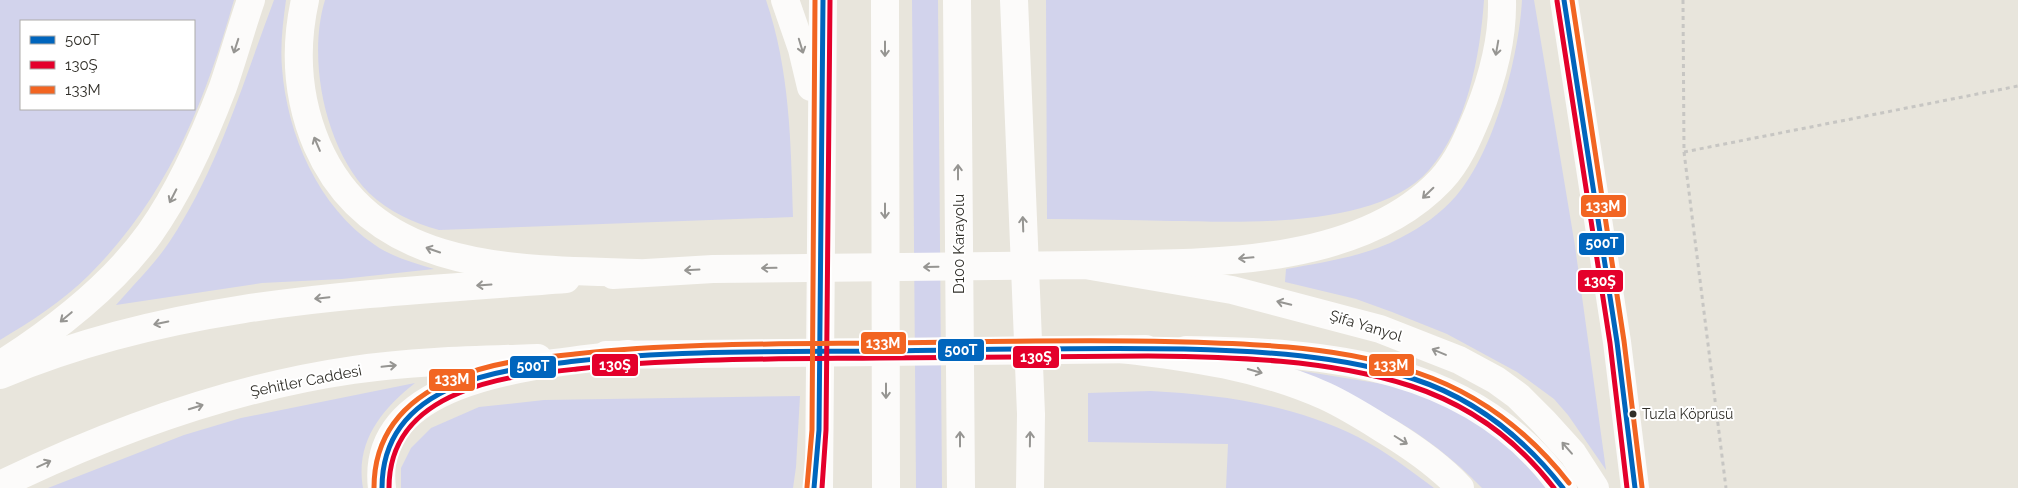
<svg xmlns="http://www.w3.org/2000/svg" width="2018" height="488" font-family="Raleway,sans-serif">
<style>
.green{fill:#d2d3ec;fill-rule:evenodd}
.lines{fill:none;stroke-linecap:round;stroke-linejoin:round}
.path{stroke:#c7c6c3;stroke-width:3;stroke-dasharray:4 4;stroke-linecap:butt}
.primary{stroke:#fcfbfa;stroke-width:28}
.highway{stroke:#fcfbfa;stroke-width:28}
.bus-1-casing{stroke:#fff;stroke-width:9}
.bus-2-casing{stroke:#fff;stroke-width:9}
.bus-3-casing{stroke:#fff;stroke-width:9}
.bus-1{stroke:#0065bd;stroke-width:5}
.bus-2{stroke:#e4002b;stroke-width:5}
.bus-3{stroke:#f26522;stroke-width:5}
.oneway{stroke:#969592}
.bus-dot{fill:#312f29;stroke:#fff;stroke-width:2}
.labels{text-anchor:middle;stroke-width:4;stroke-linejoin:round;paint-order:stroke}
.bus-label{font-size:14px;fill:#312f29;stroke:#fff;text-anchor:start}
.street-label{font-size:15px;fill:#312f29;stroke:#fff}
.line-badge{stroke:#fff;stroke-width:2}
.badge-label{font-size:14px;text-anchor:middle;font-weight:bold;fill:#fff}
</style>
<rect width="100%" height="100%" fill="#e8e5dc"/>
<g class="green">
<path d="M0 0H234C204 105 167 197 89 275 63 301 30 322 0 340ZM21 21H194V109H21Z"/>
<path d="M274 0H286C283 22 280 45 282 68 287 134 318 207 375 245 392 257 414 263 434 269L342 279 262 283 116 305C134 284 155 264 170 241 219 167 243 82 274 0Z"/>
<path d="M325 0H766C790 70 791 144 793 217L439 230C414 223 389 212 369 193 325 148 307 59 325 0Z"/>
<polygon points="912,0 938,0 942,488 916,488"/>
<path d="M1046 0H1484C1480 57 1467 126 1429 170 1377 229 1243 222 1172 221 1130 220 1088 219 1047 219Z"/>
<path d="M1522 0H1534L1575 246 1606 470 1568 415 1554 399 1517 372 1447 334 1392 312 1356 299 1285 282 1286 269C1325 262 1367 256 1402 237 1422 227 1441 213 1456 196 1494 152 1519 57 1522 0Z"/>
<path d="M1283 368 1395 386 1440 402 1498 434 1547 488H1482C1424 428 1360 397 1283 368Z"/>
<path d="M415 383C381 410 355 442 363 488H48L184 435 241 418Z"/>
<path d="M1151 391C1223 395 1292 404 1358 437 1385 451 1410 470 1434 488H1226L1228 444 1088 442V393Z"/>
<polygon points="800,396 796,467 793,488 401,488 401,468 411,448 431,428 479,407 544,400"/>
</g>
<g class="lines">
<g class="path">
<polyline points="1683,0 1684,152 1726,488"/>
<polyline points="1684,152 2018,86"/>
</g>
<g class="primary">
<polyline points="613,275 713,269 1085,265 1232,290 1380,329 1459,360 1496,380 1518,396 1544,422 1573,454 1595,488"/>
<path d="M1186 350C1327 352 1474 363 1563 488"/>
<polyline points="606,355 1146,349"/>
<path d="M0 375C180 299 373 294 566 279"/>
<path d="M0 485C112 431 229 388 353 370 414 361 476 360 538 358"/>
</g>
<g class="highway">
<path d="M305 0C294 50 297 98 317 145 373 274 516 269 637 273"/>
<polyline points="785,0 802,49 811,87"/>
<polyline points="885,0 886,488"/>
<polyline points="957,0 961,488"/>
<polyline points="1014,0 1031,414 1030,488"/>
<polyline points="1564,0 1617,342 1635,488"/>
<path d="M1085 265C1198 263 1357 269 1441 180 1458 162 1468 138 1478 114 1492 79 1503 39 1502 0"/>
<path d="M1121 349C1191 357 1260 367 1325 396 1347 406 1367 419 1388 432 1414 448 1439 465 1460 488"/>
<path d="M0 365C55 330 112 286 150 233 181 189 204 137 223 87 233 58 241 29 251 0"/>
<path d="M382 488C368 372 552 364 629 354"/>
<polyline points="819,488 823,0"/>
</g>
<g class="bus-1-casing">
<g id="bus-1">
<polyline points="1564,0 1617,342 1635,488"/>
<path d="M382 488C382 437 410 405 456 386 493 370 536 366 576 361 677 350 779 352 880 351 981 350 1083 347 1184 349 1261 351 1340 355 1414 379 1475 399 1524 438 1563 488"/>
<polyline points="814,488 819,430 823,0"/>
</g>
</g>
<g class="bus-2-casing">
<g id="bus-2">
<polyline points="1557,1 1610,343 1627,488"/>
<path d="M389 488C389 440 416 411 459 393 495 377 538 373 577 369 678 358 779 359 881 358 970 358 1059 356 1148 356 1235 357 1327 359 1411 386 1469 405 1517 440 1554 488"/>
<polyline points="822,488 826,430 830,0"/>
</g>
</g>
<g class="bus-3-casing">
<g id="bus-3">
<polyline points="1572,0 1624,341 1642,487"/>
<polyline points="807,487 812,430 815,0"/>
<path d="M374 488C374 434 404 400 453 379 491 362 534 358 575 354 677 343 780 344 883 343 983 342 1084 339 1185 342 1263 344 1344 347 1418 373 1480 394 1529 432 1569 483"/>
</g>
</g>
<use href="#bus-1" class="bus-1"/>
<use href="#bus-2" class="bus-2"/>
<use href="#bus-3" class="bus-3"/>
</g>
<defs><path id="oneway-shaft" d="M-6 0H5M1.5-3L5.5 0L1.5 3" fill="none" stroke-width="1.6" stroke-linecap="round" stroke-linejoin="round" transform="scale(1.25)"/></defs>
<g class="oneway">
<use href="#oneway-shaft" transform="translate(236 46) rotate(108)"/>
<use href="#oneway-shaft" transform="translate(801 46) rotate(73)"/>
<use href="#oneway-shaft" transform="translate(1497 48) rotate(100)"/>
<use href="#oneway-shaft" transform="translate(885 49) rotate(90)"/>
<use href="#oneway-shaft" transform="translate(317 144) rotate(-113)"/>
<use href="#oneway-shaft" transform="translate(958 172) rotate(-90)"/>
<use href="#oneway-shaft" transform="translate(1428 193) rotate(136)"/>
<use href="#oneway-shaft" transform="translate(173 196) rotate(117)"/>
<use href="#oneway-shaft" transform="translate(885 211) rotate(90)"/>
<use href="#oneway-shaft" transform="translate(1023 224) rotate(-92)"/>
<use href="#oneway-shaft" transform="translate(433 250) rotate(-161)"/>
<use href="#oneway-shaft" transform="translate(1246 258) rotate(175)"/>
<use href="#oneway-shaft" transform="translate(931 267) rotate(179)"/>
<use href="#oneway-shaft" transform="translate(769 268) rotate(179)"/>
<use href="#oneway-shaft" transform="translate(692 270) rotate(177)"/>
<use href="#oneway-shaft" transform="translate(484 285) rotate(176)"/>
<use href="#oneway-shaft" transform="translate(322 298) rotate(174)"/>
<use href="#oneway-shaft" transform="translate(1284 303) rotate(-166)"/>
<use href="#oneway-shaft" transform="translate(66 317) rotate(140)"/>
<use href="#oneway-shaft" transform="translate(161 323) rotate(168)"/>
<use href="#oneway-shaft" transform="translate(1439 352) rotate(-157)"/>
<use href="#oneway-shaft" transform="translate(389 366) rotate(-6)"/>
<use href="#oneway-shaft" transform="translate(1255 371) rotate(16)"/>
<use href="#oneway-shaft" transform="translate(886 391) rotate(90)"/>
<use href="#oneway-shaft" transform="translate(196 407) rotate(-17)"/>
<use href="#oneway-shaft" transform="translate(960 439) rotate(-90)"/>
<use href="#oneway-shaft" transform="translate(1030 439) rotate(-89)"/>
<use href="#oneway-shaft" transform="translate(1401 440) rotate(32)"/>
<use href="#oneway-shaft" transform="translate(1567 448) rotate(-131)"/>
<use href="#oneway-shaft" transform="translate(44 464) rotate(-25)"/>
</g>
<circle class="bus-dot" cx="1633" cy="414" r="4.5"/>
<g class="labels">
<g class="bus-label">
<text x="1642" y="419">Tuzla Köprüsü</text>
</g>
<g class="street-label">
<text transform="translate(959 244) rotate(-90)" y="5">D100 Karayolu</text>
<text transform="translate(1366 326) rotate(17)" y="5">Şifa Yanyol</text>
<text transform="translate(306 381) rotate(-11)" y="5">Şehitler Caddesi</text>
</g>
</g>
<g class="line-badge">
<rect x="1580" y="194" width="47" height="24" rx="5" fill="#f26522"/>
<rect x="1578" y="232" width="47" height="24" rx="5" fill="#0065bd"/>
<rect x="1577" y="269" width="47" height="24" rx="5" fill="#e4002b"/>
<rect x="860" y="331" width="47" height="24" rx="5" fill="#f26522"/>
<rect x="937" y="338" width="48" height="24" rx="5" fill="#0065bd"/>
<rect x="1012" y="345" width="48" height="24" rx="5" fill="#e4002b"/>
<rect x="1368" y="353" width="47" height="24" rx="5" fill="#f26522"/>
<rect x="591" y="353" width="48" height="24" rx="5" fill="#e4002b"/>
<rect x="509" y="355" width="48" height="24" rx="5" fill="#0065bd"/>
<rect x="428" y="368" width="48" height="24" rx="5" fill="#f26522"/>
</g>
<g class="badge-label">
<text x="1603" y="211">133M</text>
<text x="1602" y="248">500T</text>
<text x="1600" y="286">130Ş</text>
<text x="883" y="348">133M</text>
<text x="961" y="355">500T</text>
<text x="1036" y="362">130Ş</text>
<text x="1391" y="370">133M</text>
<text x="615" y="370">130Ş</text>
<text x="533" y="371">500T</text>
<text x="452" y="384">133M</text>
</g>
<rect x="20" y="20" width="175" height="90" fill="#ffffff" stroke="#adaca9"/>
<rect x="30" y="36" width="25" height="8" fill="#0065bd" stroke="#adaca9"/>
<text x="65" y="45" font-size="15" fill="#312f29">500T</text>
<rect x="30" y="61" width="25" height="8" fill="#e4002b" stroke="#adaca9"/>
<text x="65" y="70" font-size="15" fill="#312f29">130Ş</text>
<rect x="30" y="86" width="25" height="8" fill="#f26522" stroke="#adaca9"/>
<text x="65" y="95" font-size="15" fill="#312f29">133M</text>
</svg>
